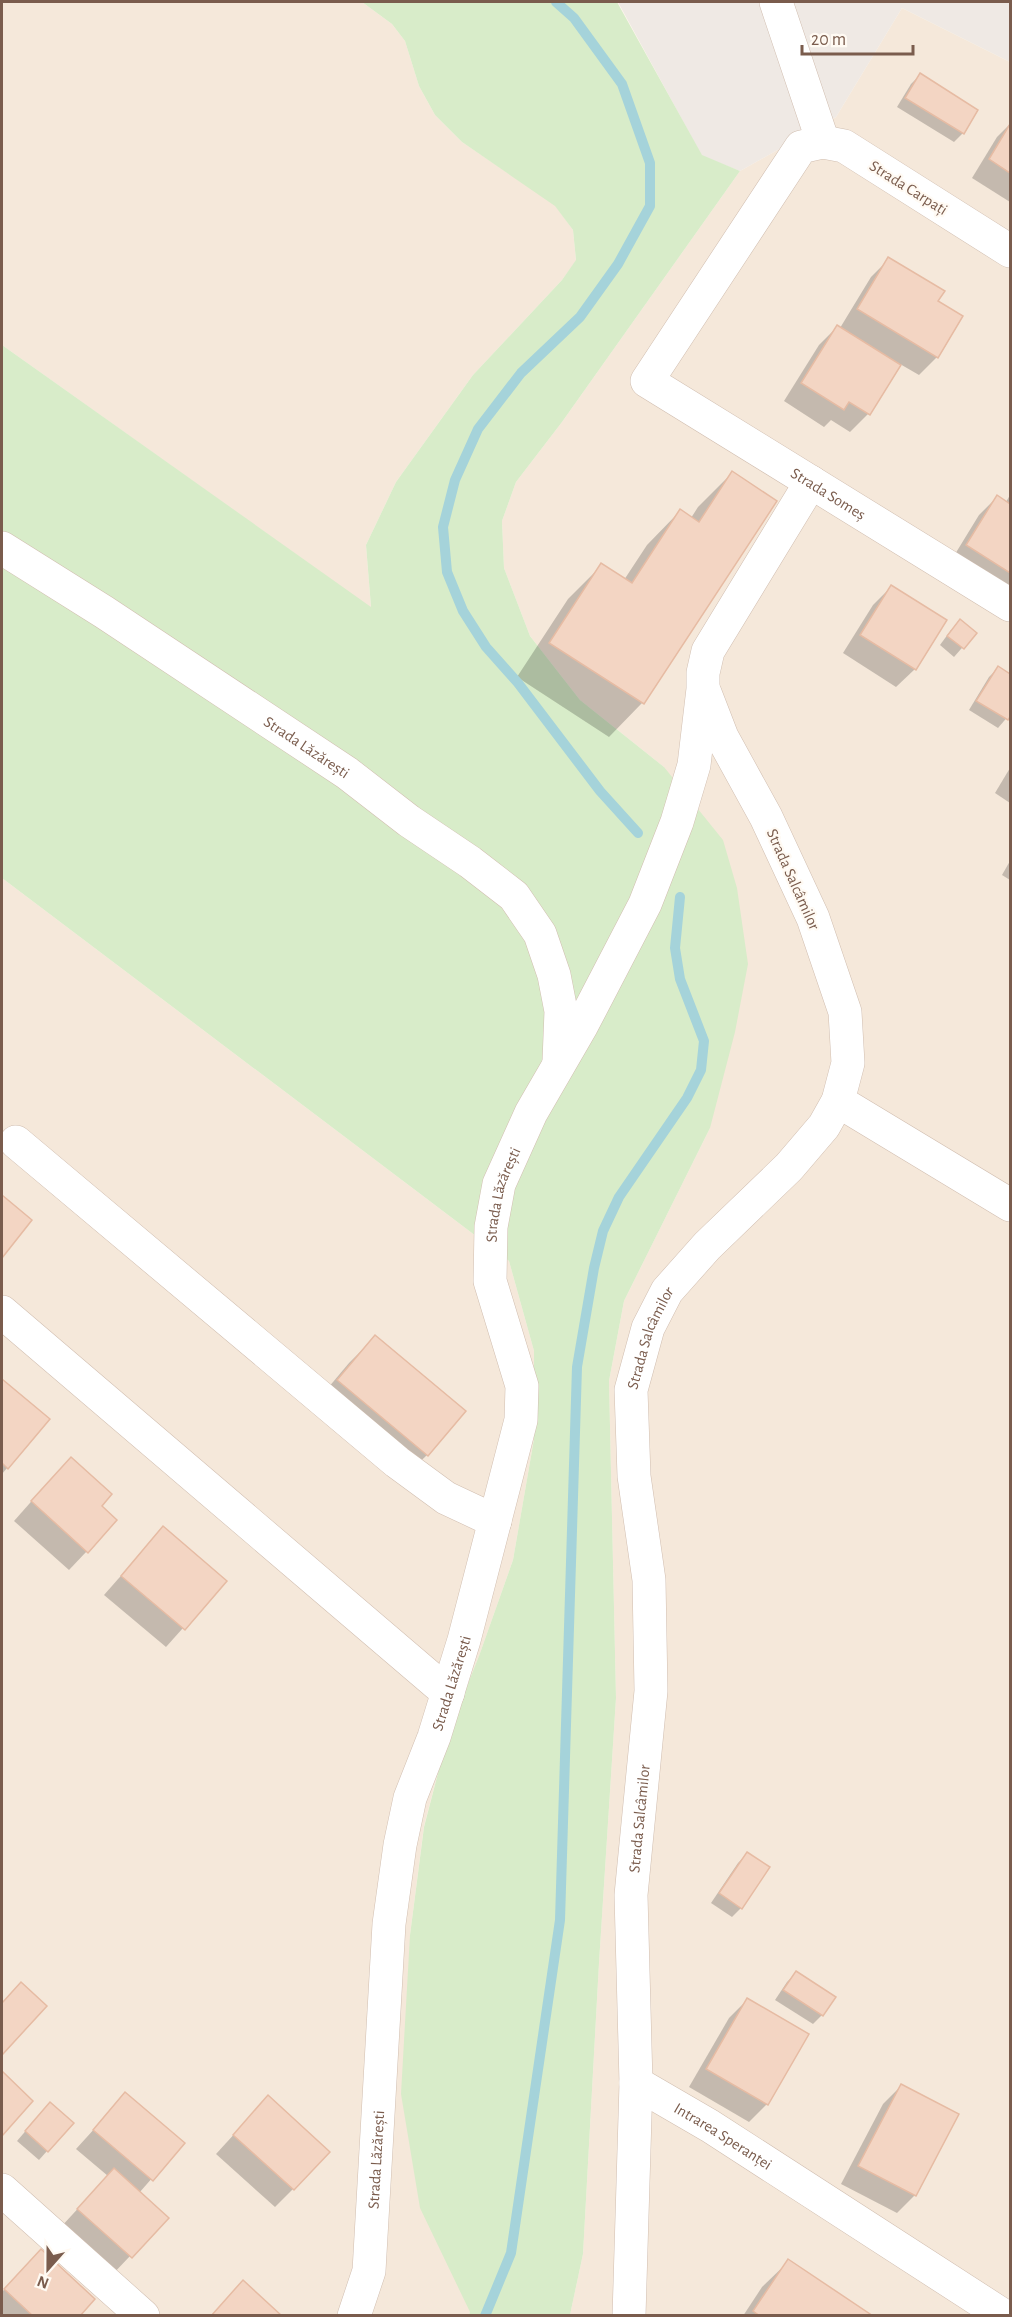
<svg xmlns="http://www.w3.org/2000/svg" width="1012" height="2317" font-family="'Alegreya Sans',sans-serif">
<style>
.residential{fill:#f5e8da}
.industrial{fill:#efe9e4}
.green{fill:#d8ecc9}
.shadow{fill:#0003}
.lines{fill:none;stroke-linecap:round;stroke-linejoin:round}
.stream{stroke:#a5d3da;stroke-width:10}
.building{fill:#f3d5c3;stroke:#e6bba3;stroke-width:1.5}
.minor-casing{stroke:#d1beb0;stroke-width:34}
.minor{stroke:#fff;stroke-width:33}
.labels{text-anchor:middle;stroke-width:4.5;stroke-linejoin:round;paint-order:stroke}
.street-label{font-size:16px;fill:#7a5c4d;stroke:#fffaf3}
</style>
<rect width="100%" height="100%" fill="#fdf6ec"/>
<g class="residential">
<polygon points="2,2 362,2 392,24 405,41 419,86 435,115 462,142 555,205 573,230 576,261 562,280 473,375 396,482 366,545 371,608 2,345"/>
<polygon points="902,8 1010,62 1010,2315 570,2315 583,2254 599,1963 616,1698 609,1381 624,1301 710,1128 664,767 580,700 530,636 504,568 502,521 516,482 562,422 740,171 836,117"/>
<polygon points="2,878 509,1261 534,1351 534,1439 513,1560 479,1656 449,1731 424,1826 410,1935 470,2312 469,2315 2,2315"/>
</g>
<polygon class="industrial" points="618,2 1010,2 1010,62 902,8 836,117 740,171 702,156"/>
<polygon class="green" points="362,2 617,2 702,155 740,171 562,422 516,482 502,521 504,568 530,636 580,700 664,767 723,840 737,888 748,964 735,1032 710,1128 624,1301 609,1381 616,1698 599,1963 583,2254 570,2315 469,2315 470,2312 420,2208 401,2094 410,1935 424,1827 449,1731 479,1656 513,1560 534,1439 534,1351 509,1261 2,878 2,345 371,607 366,545 396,482 473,375 562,280 576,260 573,230 555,206 462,142 435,115 419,86 405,41 392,24"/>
<g class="shadow">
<polygon points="920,75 976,110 963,133 954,142 897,107 911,84"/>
<polygon points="1010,124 1010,202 972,178 997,137"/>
<polygon points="889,259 936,302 937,357 919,375 900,364 868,414 850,432 831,420 824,427 784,401 819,345 837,327 840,328 871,277"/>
<polygon points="732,473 775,501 642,703 609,737 517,677 568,599 602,565 624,580 647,545 680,511 691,518 698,507"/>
<polygon points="1010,495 1010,597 949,564 979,515 997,497 1006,502"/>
<polygon points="891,587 945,621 915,669 896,687 843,653 873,605"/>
<polygon points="951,630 975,633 954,657 940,645"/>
<polygon points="998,668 1010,676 1010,714 998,728 969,710 989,677"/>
<polygon points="1010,768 1010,803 995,793"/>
<polygon points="1010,861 1010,880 1002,875"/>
<polygon points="2,1197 30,1220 2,1255"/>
<polygon points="375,1337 464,1411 427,1455 400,1481 312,1407 349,1363"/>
<polygon points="2,1381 48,1419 2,1474"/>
<polygon points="53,1477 87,1551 69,1570 14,1521"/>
<polygon points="163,1528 225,1581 166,1647 104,1595"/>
<polygon points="747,1854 741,1908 732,1917 711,1903 738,1863"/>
<polygon points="796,1973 822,2015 813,2024 775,2000 787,1982"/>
<polygon points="747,2000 767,2104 749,2122 689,2087 729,2018"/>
<polygon points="3,2002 45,2006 2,2054 2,2004"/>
<polygon points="2,2073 31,2101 2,2133"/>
<polygon points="901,2086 915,2195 897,2213 841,2184 883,2104"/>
<polygon points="126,2094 183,2143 139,2193 166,2218 112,2275 60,2228 108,2176 76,2149"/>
<polygon points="268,2097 293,2189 275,2207 216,2154"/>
<polygon points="41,2113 47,2151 39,2160 17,2141"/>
<polygon points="789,2261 871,2316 743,2316 762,2287"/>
<polygon points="23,2269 78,2316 2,2316 2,2292"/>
</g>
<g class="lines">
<g class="stream">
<polyline points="556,2 574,18 622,84 650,163 650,206 618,264 580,317 521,373 478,429 455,480 443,527 447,572 463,611 486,647 518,683 600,791 638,833"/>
<polyline points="485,2316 511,2253 560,1920 577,1367 594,1268 603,1231 619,1197 687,1098 701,1070 704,1041 680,979 675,948 680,897"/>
</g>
</g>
<g class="building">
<polygon points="920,73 978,110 964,134 905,98"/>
<polygon points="1010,124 1010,173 989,159"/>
<polygon points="888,257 945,291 938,301 963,316 938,358 857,309"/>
<polygon points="837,325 901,365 870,415 849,402 844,410 801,383"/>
<polygon points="732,471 777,501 644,704 549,643 601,563 632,583 680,509 699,522"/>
<polygon points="997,495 1010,504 1010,573 966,545"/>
<polygon points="891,585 947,620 916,670 860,635"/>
<polygon points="960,619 977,633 964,649 947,636"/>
<polygon points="998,666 1010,674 1010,717 1008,720 976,701"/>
<polygon points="2,1195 32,1220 2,1258"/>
<polygon points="375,1335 466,1411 428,1456 337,1380"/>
<polygon points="2,1379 50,1419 8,1469 2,1463"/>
<polygon points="71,1457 112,1494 102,1506 117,1520 88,1553 31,1501"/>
<polygon points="163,1526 227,1581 185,1630 121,1576"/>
<polygon points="747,1852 770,1867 742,1909 719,1893"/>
<polygon points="796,1971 836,1997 823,2016 783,1990"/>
<polygon points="21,1982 47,2006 2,2055 2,2003"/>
<polygon points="747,1998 809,2034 768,2105 706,2069"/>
<polygon points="2,2071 33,2101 2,2136"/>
<polygon points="901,2084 959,2114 916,2196 858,2166"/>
<polygon points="125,2092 185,2143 153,2181 93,2130"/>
<polygon points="268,2095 330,2152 294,2190 233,2135"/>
<polygon points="50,2102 74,2123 48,2152 25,2131"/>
<polygon points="114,2168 169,2218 132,2258 77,2209"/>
<polygon points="41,2249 95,2299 80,2316 33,2316 4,2289"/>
<polygon points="788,2259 873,2316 760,2316 753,2311"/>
<polygon points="243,2280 282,2316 211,2316"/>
</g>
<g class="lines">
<g class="minor-casing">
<g id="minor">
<polyline points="776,2 823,142"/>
<path id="s1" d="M1010 251 844 146 823 142 801 147 647 381 1010 605"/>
<path id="s2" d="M2 548 104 612 347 773 409 821 470 862 514 896 540 934 554 975 561 1011 559 1061"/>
<polyline points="838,1101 1010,1205"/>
<polyline points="16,1142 397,1462 446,1498 495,1521"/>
<polyline points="2,1312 448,1693"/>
<path id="s3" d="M636 2083 710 2126 1004 2316"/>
<polyline points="2,2190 143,2316"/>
<path id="s4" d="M354 2316 369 2271 389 1924 400 1845 410 1798 434 1737 464 1640 521 1420 522 1386 490 1281 491 1227 499 1184 531 1113 582 1025 645 904 677 822 694 765 703 689V673L708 651 811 482"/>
<path id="s5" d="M629 2316 636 2083 631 1895 651 1691 649 1580 634 1476 631 1390 648 1328 667 1291 707 1246 789 1167 824 1126 838 1101 848 1063 845 1012 813 918 766 817 722 737 705 693"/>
</g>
</g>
<use href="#minor" class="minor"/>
</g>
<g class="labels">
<g class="street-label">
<text transform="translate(909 187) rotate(32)" y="6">Strada Carpați</text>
<text dy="6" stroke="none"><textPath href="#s1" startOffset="734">Strada Someș</textPath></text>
<text dy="6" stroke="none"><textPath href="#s2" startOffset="364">Strada Lăzărești</textPath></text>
<text transform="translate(794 879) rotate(66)" y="6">Strada Salcâmilor</text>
<text dy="6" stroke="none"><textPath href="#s4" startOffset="1149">Strada Lăzărești</textPath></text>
<text dy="6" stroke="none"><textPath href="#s5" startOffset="984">Strada Salcâmilor</textPath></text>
<text dy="6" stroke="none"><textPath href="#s4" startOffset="645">Strada Lăzărești</textPath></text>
<text dy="6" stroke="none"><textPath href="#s5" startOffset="498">Strada Salcâmilor</textPath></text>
<text dy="6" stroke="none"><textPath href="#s3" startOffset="102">Intrarea Speranței</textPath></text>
<text dy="6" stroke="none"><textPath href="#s4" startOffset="159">Strada Lăzărești</textPath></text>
</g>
</g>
<rect width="1012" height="2317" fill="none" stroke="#7a5c4d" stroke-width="6"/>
<g transform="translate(48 2269) rotate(201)" stroke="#fffaf3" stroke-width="4.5" paint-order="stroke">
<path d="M0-4.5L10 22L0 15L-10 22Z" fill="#7a5c4d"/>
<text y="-9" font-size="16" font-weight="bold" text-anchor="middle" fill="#7a5c4d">N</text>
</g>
<path d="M802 45v9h111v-9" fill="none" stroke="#7a5c4d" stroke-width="3"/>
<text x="811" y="45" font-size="18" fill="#7a5c4d" stroke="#fffaf3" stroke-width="4.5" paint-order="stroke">20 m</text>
</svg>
